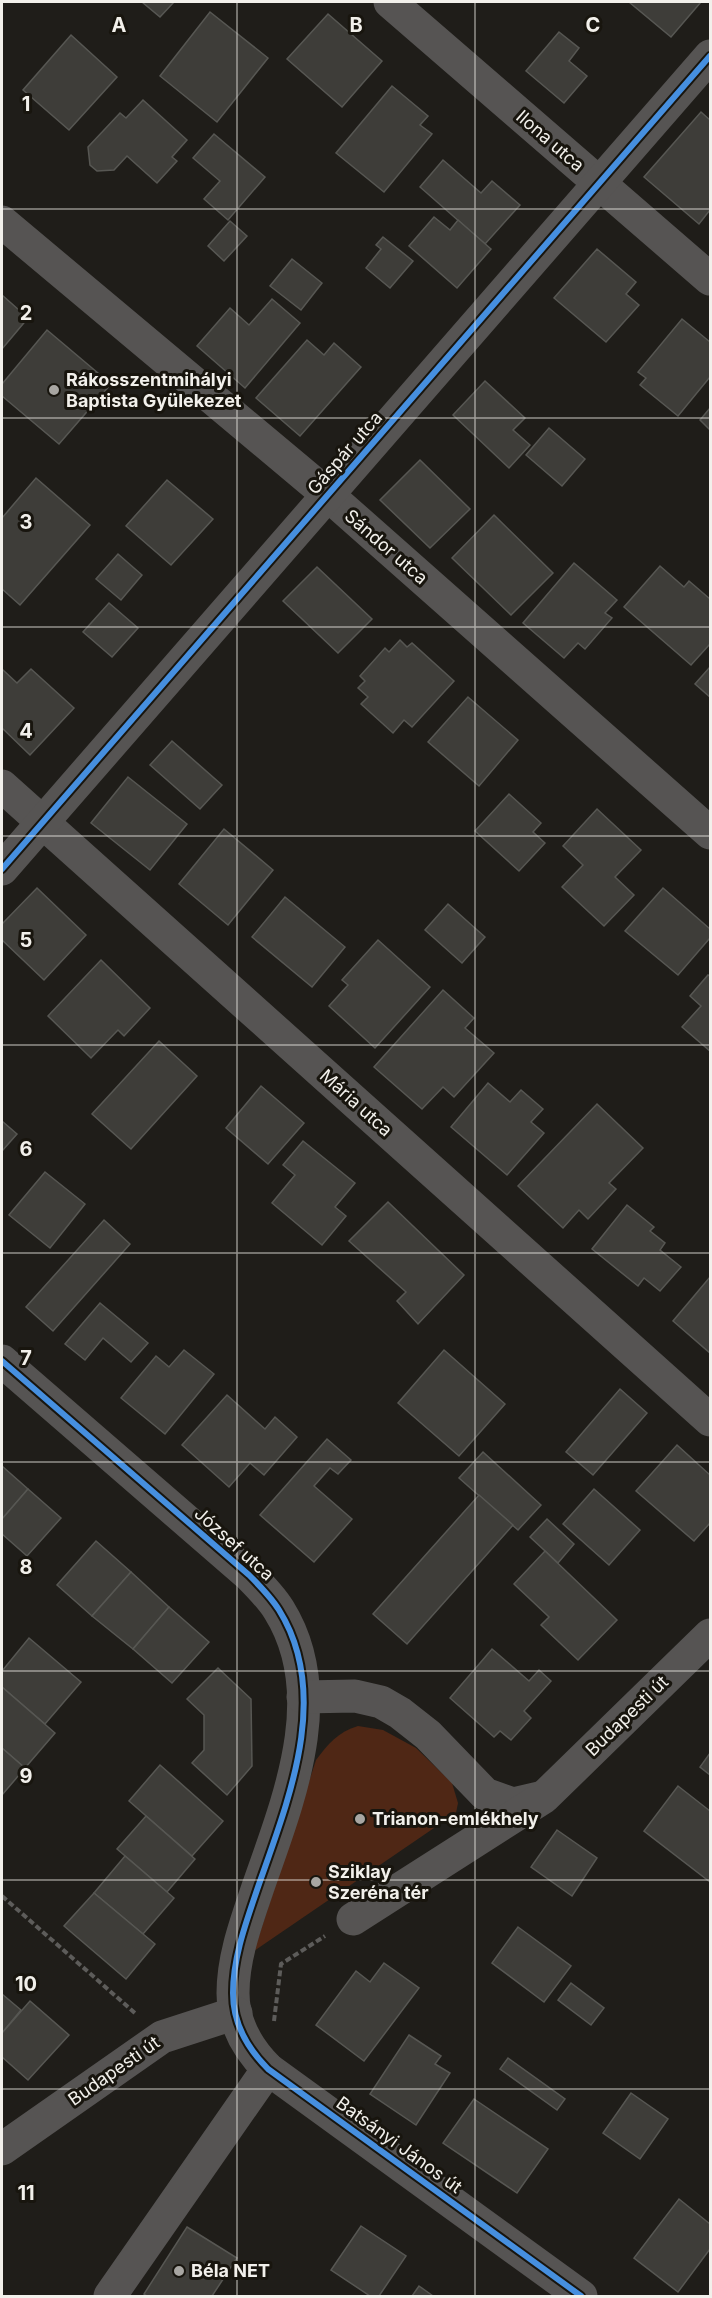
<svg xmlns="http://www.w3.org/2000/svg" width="712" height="2298" font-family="Inter,sans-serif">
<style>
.green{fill:#4f2715}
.building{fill:#3e3d39;stroke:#575753;stroke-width:1.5}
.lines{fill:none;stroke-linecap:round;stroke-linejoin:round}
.path{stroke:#5d5c5a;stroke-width:4;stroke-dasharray:6 3;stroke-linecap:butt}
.minor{stroke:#565453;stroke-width:33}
.cycleway-casing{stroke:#18150e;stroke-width:10}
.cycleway{stroke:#468fdf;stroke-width:6}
.grid{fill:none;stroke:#f2f0eb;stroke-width:1.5;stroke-opacity:0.55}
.poi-dot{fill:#a8a6a2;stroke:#18150e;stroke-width:2}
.labels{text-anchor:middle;stroke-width:6;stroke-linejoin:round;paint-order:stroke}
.street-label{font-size:18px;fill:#f2f0eb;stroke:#18150e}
.poi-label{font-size:18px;font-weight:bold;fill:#f2f0eb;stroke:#18150e;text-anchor:start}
.grid-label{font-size:20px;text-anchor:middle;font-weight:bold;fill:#f2f0eb;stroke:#18150e;stroke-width:6;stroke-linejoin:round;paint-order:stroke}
</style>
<rect width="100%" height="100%" fill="#1f1d19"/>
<path class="green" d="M358 1726 383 1730 416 1748 452 1783 458 1803 456 1813 254 1951 316 1760C328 1744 338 1732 358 1726Z"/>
<g class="building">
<polygon points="142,2 174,2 160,17"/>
<polygon points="629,2 701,2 671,37"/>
<polygon points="210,12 268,58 217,122 160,76"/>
<polygon points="328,14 382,61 342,107 287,59"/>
<polygon points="559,32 579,48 569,61 587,76 564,103 526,71"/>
<polygon points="71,35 117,77 69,130 23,90"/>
<polygon points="392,86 428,116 420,125 432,134 384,192 336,153"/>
<polygon points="143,100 187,140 172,157 177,161 157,183 127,156 114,170 97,171 90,165 88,147 120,113 126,118"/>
<polygon points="701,112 710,120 710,210 699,224 644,177"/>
<polygon points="214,134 265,177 228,220 204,199 220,181 193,158"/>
<polygon points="443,160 481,193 492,181 520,205 485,244 420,187"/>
<polygon points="434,217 450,230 458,220 491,249 457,288 409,246"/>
<polygon points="230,221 247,236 224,261 208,246"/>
<polygon points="383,237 413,261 390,288 366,268 381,249 376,245"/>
<polygon points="597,249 636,282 626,294 639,305 606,342 554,298"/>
<polygon points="292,259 322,283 301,310 270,286"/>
<polygon points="2,295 28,318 2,349"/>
<polygon points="272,299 300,323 245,388 197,346 230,308 249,325"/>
<polygon points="682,319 710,342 710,377 678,416 640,385 646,378 638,372"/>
<polygon points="47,330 111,384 59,444 2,396 2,384"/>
<polygon points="307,340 324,355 334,343 361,367 300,436 256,398"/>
<polygon points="485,381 525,418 513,430 530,445 509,468 453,415"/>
<polygon points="710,408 710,430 700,420"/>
<polygon points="549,428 585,459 562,486 526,455"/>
<polygon points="420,460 470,509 430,548 380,500"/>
<polygon points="36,478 90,525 20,605 2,589 2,518"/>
<polygon points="167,480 213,519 171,565 126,526"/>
<polygon points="494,515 553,573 511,615 452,558"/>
<polygon points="118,554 142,575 121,600 96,579"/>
<polygon points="574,563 617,600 605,613 612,618 585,649 578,643 564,658 523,623"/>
<polygon points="660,566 684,587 689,581 710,599 710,644 691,665 624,607"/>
<polygon points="317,567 372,619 338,653 283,601"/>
<polygon points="109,603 138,628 112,657 83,632"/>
<polygon points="400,640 407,647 412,643 454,681 412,727 404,720 393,733 361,704 368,697 358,688 365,681 360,676 385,648 389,652"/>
<polygon points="710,667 710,697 695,684"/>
<polygon points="31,669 74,708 30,755 2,728 2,671 3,670 17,683"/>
<polygon points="468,697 518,740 479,786 428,742"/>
<polygon points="172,741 222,785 200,809 150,765"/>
<polygon points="128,777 187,824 150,870 91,823"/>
<polygon points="509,794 541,823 533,832 545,843 519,871 475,831"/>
<polygon points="597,809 641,850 615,877 634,895 604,926 562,887 583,865 563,846"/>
<polygon points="224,829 273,870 228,925 179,884"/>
<polygon points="37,888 86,935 44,980 2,940 2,924"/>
<polygon points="663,888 710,929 710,938 678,975 625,931"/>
<polygon points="285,897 345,947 312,987 252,937"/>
<polygon points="448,904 485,937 462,963 425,930"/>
<polygon points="378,940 430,987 375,1048 329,1006 348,985 342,980"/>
<polygon points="101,960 150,1008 124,1036 118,1030 91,1058 48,1016"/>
<polygon points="708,975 710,976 710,1051 682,1027 701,1006 690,996"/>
<polygon points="443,990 474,1018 465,1028 494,1053 454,1097 443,1087 422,1109 374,1067"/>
<polygon points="159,1041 197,1076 131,1149 92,1114"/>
<polygon points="488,1083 510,1102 521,1090 543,1109 531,1122 544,1133 507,1175 451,1127"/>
<polygon points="261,1086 304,1123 268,1164 226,1128"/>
<polygon points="597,1104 643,1148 609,1183 616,1189 588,1219 579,1210 563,1228 518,1186"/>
<polygon points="2,1121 17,1134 2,1151"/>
<polygon points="303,1141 355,1183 335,1207 346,1216 322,1245 272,1203 295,1175 283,1165"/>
<polygon points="45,1172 85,1204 50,1248 9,1215"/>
<polygon points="388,1202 464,1275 418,1324 397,1301 406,1292 349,1241"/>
<polygon points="627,1205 654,1227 650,1231 665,1243 660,1250 681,1267 660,1291 644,1278 638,1286 592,1249"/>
<polygon points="104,1220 130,1244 53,1331 26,1307"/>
<polygon points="710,1277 710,1353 673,1321"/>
<polygon points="100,1303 148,1343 131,1362 103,1338 85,1360 65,1344"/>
<polygon points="184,1350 214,1374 165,1434 121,1398 156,1356 169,1367"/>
<polygon points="444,1350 505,1404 459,1456 398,1403"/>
<polygon points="620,1389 647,1413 593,1475 566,1452"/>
<polygon points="227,1395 265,1429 275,1417 297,1437 264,1475 250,1463 229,1487 182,1445"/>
<polygon points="327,1439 351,1460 338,1474 330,1468 314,1486 352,1519 314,1562 260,1515"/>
<polygon points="677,1445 710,1475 710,1523 694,1541 636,1491"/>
<polygon points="483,1452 541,1505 518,1530 459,1478"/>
<polygon points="2,1466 28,1489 2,1519"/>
<polygon points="28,1489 61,1518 27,1556 2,1534 2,1519"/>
<polygon points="594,1489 640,1530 609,1565 563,1524"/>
<polygon points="479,1495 513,1525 407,1644 373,1614"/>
<polygon points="547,1519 574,1544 558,1563 530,1537"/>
<polygon points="96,1541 131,1572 92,1616 57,1585"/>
<polygon points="545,1551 617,1620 578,1660 541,1625 549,1617 514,1584"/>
<polygon points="131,1572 169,1607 133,1649 92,1616"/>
<polygon points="169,1607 209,1642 172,1683 133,1649"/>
<polygon points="29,1638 81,1682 45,1724 2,1687 2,1671"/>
<polygon points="492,1649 529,1681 539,1670 551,1681 524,1711 531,1718 511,1740 500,1731 494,1737 450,1698"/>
<polygon points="218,1668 251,1699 252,1766 227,1795 192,1763 204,1750 204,1715 187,1699"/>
<polygon points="2,1687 55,1733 25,1768 2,1748"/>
<polygon points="2,1748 25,1768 2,1795"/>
<polygon points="710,1753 710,1775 700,1767"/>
<polygon points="160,1765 223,1821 192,1856 129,1801"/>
<polygon points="678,1786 710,1811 710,1882 644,1831"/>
<polygon points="146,1816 195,1859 167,1892 117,1849"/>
<polygon points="557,1830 597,1858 572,1896 531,1867"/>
<polygon points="125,1856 174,1898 143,1934 94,1893"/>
<polygon points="94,1893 155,1944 126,1979 64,1926"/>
<polygon points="518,1927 571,1966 544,2002 492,1963"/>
<polygon points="384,1963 419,1988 364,2061 316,2025 356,1971 370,1982"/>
<polygon points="571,1983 604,2008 591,2025 558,2000"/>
<polygon points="2,1994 21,2010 2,2033"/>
<polygon points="30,2001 69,2035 28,2080 2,2057 2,2033"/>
<polygon points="409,2035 441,2056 435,2064 450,2073 416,2125 370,2094"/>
<polygon points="508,2058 565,2099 557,2110 500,2069"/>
<polygon points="631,2093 668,2119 640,2159 603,2133"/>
<polygon points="474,2099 548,2149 517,2193 443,2143"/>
<polygon points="679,2199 710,2224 710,2249 678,2292 634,2258"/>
<polygon points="361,2226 406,2256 379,2296 370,2296 331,2270"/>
<polygon points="187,2227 237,2258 212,2296 147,2296 144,2294"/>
<polygon points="419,2286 433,2296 412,2296"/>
</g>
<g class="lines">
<g class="path">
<polyline points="2,1896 136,2014"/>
<polyline points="274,2021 281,1964 325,1936"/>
</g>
<g class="minor">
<polyline points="390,2 710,279"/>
<polyline points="2,222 328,495 710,833"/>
<polyline points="2,786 710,1420"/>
<polyline points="2,869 710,56"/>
<path d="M2 1361 249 1575C260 1586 271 1597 279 1610 332 1695 288 1801 258 1887 247 1920 233 1956 233 1993 233 2023 247 2048 268 2069L581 2296"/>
<polyline points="303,1697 355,1696 381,1702 400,1713 428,1735 485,1794 513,1804 543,1797"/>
<polyline points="353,1919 544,1797 710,1635"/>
<polyline points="2,2149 162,2037 236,2013"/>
<polyline points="110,2296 268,2069"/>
</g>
<g class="cycleway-casing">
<g id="cycleway">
<polyline points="2,869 710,56"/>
<path d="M2 1361 249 1575C260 1586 271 1597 279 1610 332 1695 288 1801 258 1887 247 1920 233 1956 233 1993 233 2023 247 2048 268 2069L581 2296"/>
</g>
</g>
<use href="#cycleway" class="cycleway"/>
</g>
<path class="grid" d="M237 2V2296M475 2V2296M2 209H710M2 418H710M2 627H710M2 836H710M2 1045H710M2 1253H710M2 1462H710M2 1671H710M2 1880H710M2 2089H710"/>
<g class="poi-dot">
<circle cx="54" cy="390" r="6"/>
<circle cx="360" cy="1819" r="6"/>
<circle cx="316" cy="1882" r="6"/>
<circle cx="179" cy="2271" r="6"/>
</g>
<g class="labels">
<g class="street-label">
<text transform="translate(550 141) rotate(41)" y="6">Ilona utca</text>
<text transform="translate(345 453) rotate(-49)" y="6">Gáspár utca</text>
<text transform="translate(386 547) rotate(41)" y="6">Sándor utca</text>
<text transform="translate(356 1103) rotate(42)" y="6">Mária utca</text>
<text transform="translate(234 1544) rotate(42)" y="6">József utca</text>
<text transform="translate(627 1716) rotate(-44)" y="6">Budapesti út</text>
<text transform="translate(114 2071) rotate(-35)" y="6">Budapesti út</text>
<text transform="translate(399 2145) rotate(36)" y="6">Batsányi János út</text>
</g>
<g class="poi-label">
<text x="66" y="386">Rákosszentmihályi<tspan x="66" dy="21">Baptista Gyülekezet</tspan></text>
<text x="372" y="1825">Trianon-emlékhely</text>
<text x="328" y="1878">Sziklay<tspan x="328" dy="21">Szeréna tér</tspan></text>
<text x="191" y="2277">Béla NET</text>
</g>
</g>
<g class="grid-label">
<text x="119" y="32">A</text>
<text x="356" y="32">B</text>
<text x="593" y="32">C</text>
<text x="26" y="111">1</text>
<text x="26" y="320">2</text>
<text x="26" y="529">3</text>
<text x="26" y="738">4</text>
<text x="26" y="947">5</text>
<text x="26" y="1156">6</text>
<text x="26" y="1365">7</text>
<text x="26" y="1574">8</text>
<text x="26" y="1783">9</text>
<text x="26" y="1991">10</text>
<text x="26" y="2200">11</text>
</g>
<rect width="712" height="2298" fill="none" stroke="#f2f0eb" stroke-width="6"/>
</svg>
